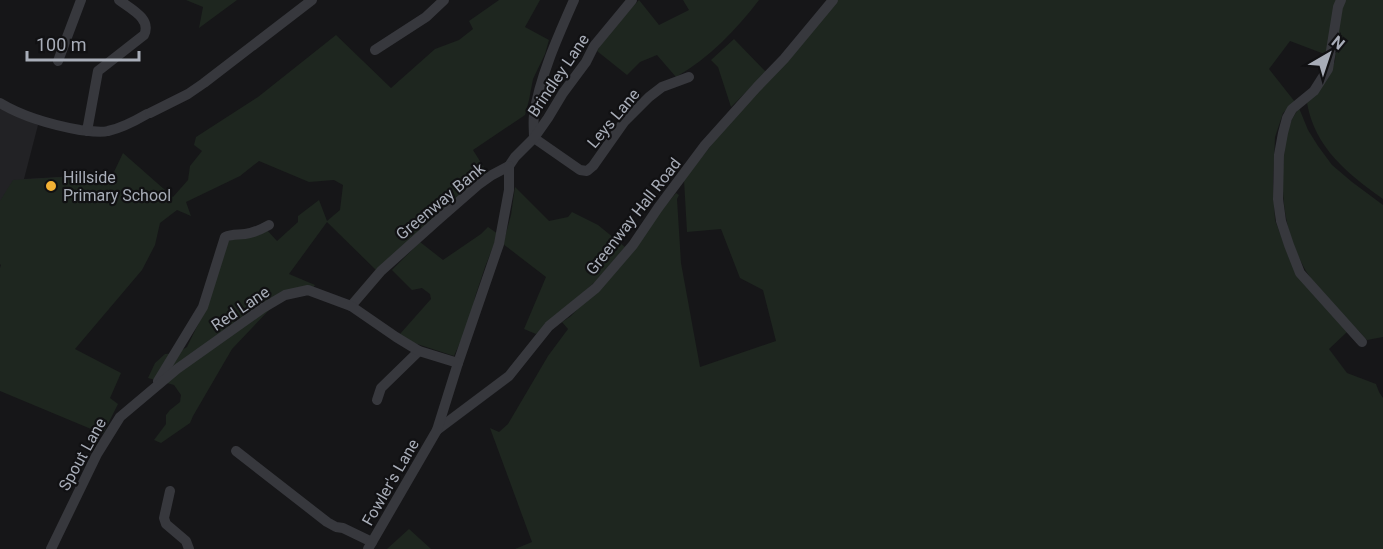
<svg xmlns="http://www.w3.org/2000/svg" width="1383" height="549" font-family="Roboto,sans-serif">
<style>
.built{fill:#222225}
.green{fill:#1e261f}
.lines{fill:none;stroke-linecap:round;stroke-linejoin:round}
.minor{stroke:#37383d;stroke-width:10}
.poi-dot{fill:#f2b134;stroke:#111113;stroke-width:2}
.labels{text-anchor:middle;stroke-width:4.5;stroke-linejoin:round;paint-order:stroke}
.street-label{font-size:16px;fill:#a8adb8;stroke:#111113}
.poi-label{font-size:16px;fill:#a8adb8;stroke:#111113;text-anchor:start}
</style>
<rect width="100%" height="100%" fill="#161618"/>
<polygon class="built" points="0,108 38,125 24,179 113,174 0,264"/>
<g class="green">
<polygon points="186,0 237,0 199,28 203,7"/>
<polygon points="499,0 540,0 525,27 549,40 545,54 533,79 529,100 525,115 473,150 488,174 377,271 327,222 289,274 315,285 313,288 298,288 270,309 232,349 193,416 190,423 161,443 154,440 166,424 166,415 170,410 180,402 181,395 174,385 148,378 155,363 165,354 177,353 187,347 205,310 228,241 266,229 277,241 298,222 298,216 319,200 327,221 340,210 343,185 334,180 309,182 259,161 240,176 186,202 191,216 177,210 160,223 155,245 142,270 75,349 121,373 110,398 118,404 103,434 0,391 0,268 1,265 0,264 0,201 13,180 113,174 123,153 173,197 188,180 190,166 202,151 194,145 196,137 258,97 336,35 391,88 435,49 459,40 473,29 469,21"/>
<path d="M639 0 659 25 689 10 683 0H759C736 30 709 58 676 77L657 55 640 62 627 75 597 51 608 33Z"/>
<polygon points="836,0 1338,0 1327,55 1290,41 1269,69 1295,102 1283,113 1275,137 1273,183 1275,220 1290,260 1347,332 1329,349 1347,373 1376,384 1379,392 1383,398 1383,549 515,549 532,542 490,428 499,432 508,424 548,356 568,329 562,322 571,316 588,298 676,193 679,195 677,199 681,263 700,367 776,341 763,290 740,278 721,229 687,232 684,180 720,134"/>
<path d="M1346 0H1383V199C1348 174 1315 148 1307 103L1327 78 1335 61 1336 39 1338 15Z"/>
<polygon points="734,39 766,72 731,107 718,67 711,60"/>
<path d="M1299 108 1308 130 1318 146 1332 165 1352 182 1383 205V337L1367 340C1347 317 1322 297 1306 271 1285 235 1280 197 1284 156 1285 146 1286 133 1290 124 1292 118 1296 113 1299 108Z"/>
<polygon points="515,187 549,221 568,217 572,212 598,225 625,247 595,282 536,334 524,329 546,277 503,244 511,215"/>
<polygon points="488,227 498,234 485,267 475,297 471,318 454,356 414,343 400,334 431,299 430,294 422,288 412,290 392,270 420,242 443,260 481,234"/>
<polygon points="409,529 431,549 387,549"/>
</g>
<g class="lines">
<g class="minor">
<path d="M574 0C559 34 539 78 534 115 533 122 534 130 534 138L580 170 587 171 593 166 624 122 649 97 662 87 689 77"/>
<polyline points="1341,0 1338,7 1328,69 1314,91 1292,109 1287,118 1283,133 1279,155 1278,199 1281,221 1289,245 1300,273 1362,342"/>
<polyline points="375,50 426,17 444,0"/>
<polyline points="58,61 81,0"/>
<path d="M0 103C25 118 52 125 80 130 89 131 100 133 108 131 122 128 135 121 147 114"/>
<polyline points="150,113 188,94 204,83 312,0"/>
<path d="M87 131 98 71 144 35C152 19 131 9 119 0"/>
<polyline points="509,166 515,157 534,138 548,118 563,93 586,62 594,46 632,0"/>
<polyline points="351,306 381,271 439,219 478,185 492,175 509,166"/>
<polyline points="458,363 499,244 509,190 509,166"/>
<path d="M158 381 203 307 225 237C232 234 237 235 245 234 254 233 262 229 269 225"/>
<polyline points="377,400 381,388 419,351"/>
<polyline points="437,430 509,376 549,326 596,288 633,245 658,208 705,145 757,87 784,59 833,0"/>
<polyline points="236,451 327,522 336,527 343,528 372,542"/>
<polyline points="170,491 164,518 166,524 186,541 189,549"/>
<polyline points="51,549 97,454 120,417 177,369 263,308 285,295 308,290 351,306 396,337 419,351 458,363 437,430 368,549"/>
</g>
</g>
<circle class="poi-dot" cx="51" cy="186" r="6"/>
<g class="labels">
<g class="street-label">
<text transform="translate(558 75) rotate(-56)" y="6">Brindley Lane</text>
<text transform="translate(613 118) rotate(-50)" y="6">Leys Lane</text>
<text transform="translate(440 201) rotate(-40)" y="6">Greenway Bank</text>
<text transform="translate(633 216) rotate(-52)" y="6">Greenway Hall Road</text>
<text transform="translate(240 308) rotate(-34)" y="6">Red Lane</text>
<text transform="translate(82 454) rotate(-61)" y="6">Spout Lane</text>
<text transform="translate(390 482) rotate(-60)" y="6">Fowler's Lane</text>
</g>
<g class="poi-label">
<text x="63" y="183">Hillside<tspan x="63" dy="18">Primary School</tspan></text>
</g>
</g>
<g transform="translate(1329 54) rotate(39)" stroke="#111113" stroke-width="4.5" paint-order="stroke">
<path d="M0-4.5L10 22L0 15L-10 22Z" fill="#a8adb8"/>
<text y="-9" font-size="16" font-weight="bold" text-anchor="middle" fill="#a8adb8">N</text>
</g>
<path d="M27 51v9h112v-9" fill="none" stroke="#a8adb8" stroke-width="3"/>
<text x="36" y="51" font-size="18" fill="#a8adb8" stroke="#111113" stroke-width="4.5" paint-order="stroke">100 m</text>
</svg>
